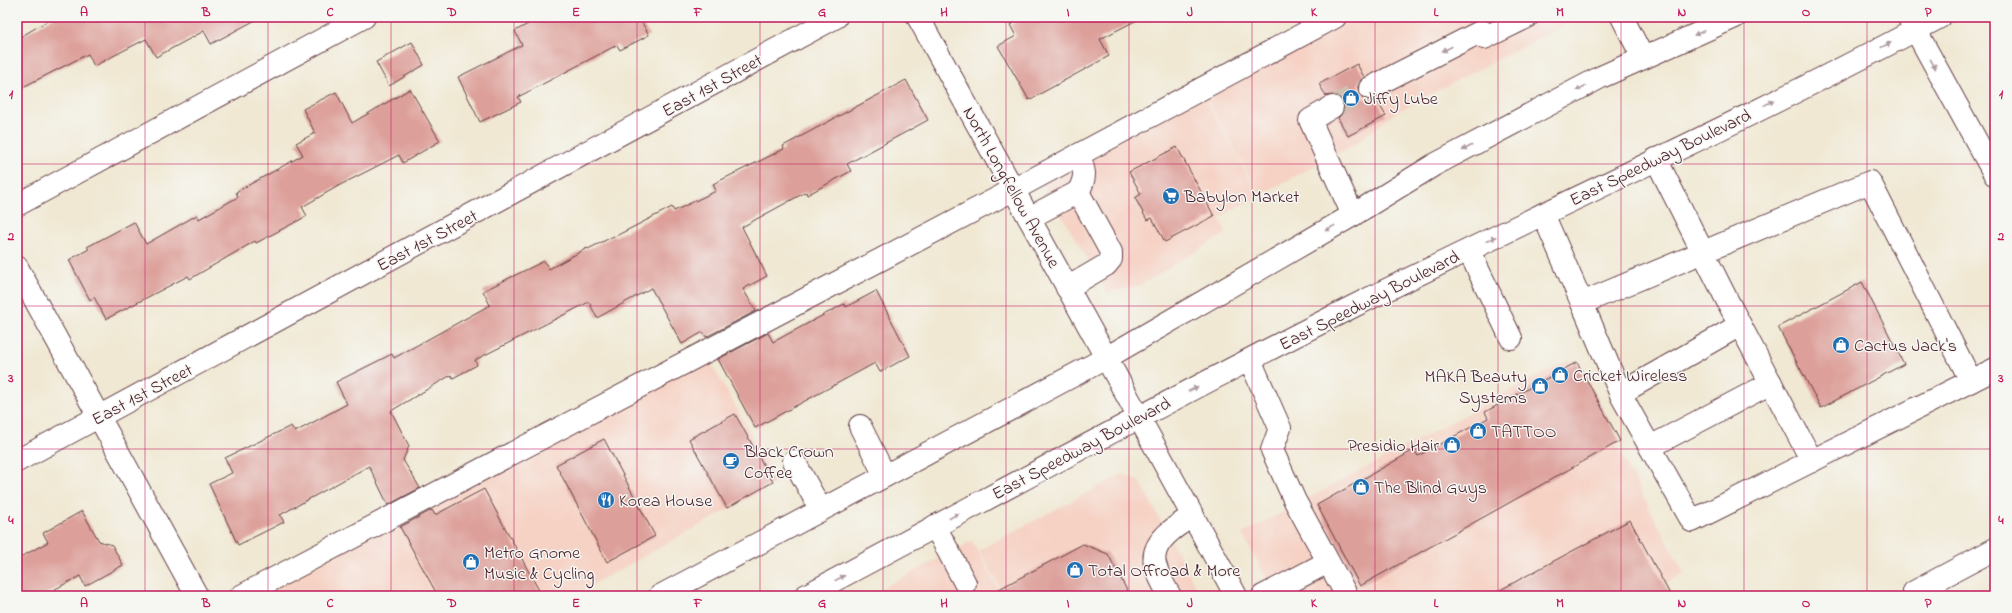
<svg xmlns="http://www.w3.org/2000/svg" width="2012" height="613" font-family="'Indie Flower',sans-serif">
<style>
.built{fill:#f6d2c4}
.building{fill:#dd9f99}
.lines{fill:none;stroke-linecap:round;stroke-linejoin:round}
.minor-tunnel{stroke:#cfc0b1;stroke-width:22;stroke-dasharray:22 11;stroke-linecap:butt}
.minor-casing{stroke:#633d44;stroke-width:24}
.major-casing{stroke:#633d44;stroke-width:24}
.minor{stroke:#fff;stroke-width:22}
.major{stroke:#fff;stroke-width:22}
.oneway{fill:#ae9aa0}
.grid{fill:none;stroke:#c2185b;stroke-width:1;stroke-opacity:0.55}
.labels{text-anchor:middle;stroke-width:3;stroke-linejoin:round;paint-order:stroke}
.street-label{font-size:18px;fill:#4a1f2b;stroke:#f6f6f2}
.poi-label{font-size:18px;fill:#4a1f2b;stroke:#f6f6f2;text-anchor:start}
.neatline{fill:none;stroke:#c2185b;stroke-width:1.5}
.grid-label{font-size:13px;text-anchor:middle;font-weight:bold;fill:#c2185b}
</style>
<rect width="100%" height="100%" fill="#f6f6f2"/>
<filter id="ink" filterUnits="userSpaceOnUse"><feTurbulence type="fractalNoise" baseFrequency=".025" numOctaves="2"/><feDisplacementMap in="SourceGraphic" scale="8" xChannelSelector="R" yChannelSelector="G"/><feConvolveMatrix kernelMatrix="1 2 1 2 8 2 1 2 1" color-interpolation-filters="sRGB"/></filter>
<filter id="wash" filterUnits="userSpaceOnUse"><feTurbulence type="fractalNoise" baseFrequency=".012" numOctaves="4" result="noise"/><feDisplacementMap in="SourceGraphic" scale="16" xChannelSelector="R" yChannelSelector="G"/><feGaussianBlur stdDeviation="0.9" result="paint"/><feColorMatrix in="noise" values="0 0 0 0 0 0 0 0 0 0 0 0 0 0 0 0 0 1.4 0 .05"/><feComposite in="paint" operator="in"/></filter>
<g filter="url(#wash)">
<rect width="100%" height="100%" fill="#f0e8d3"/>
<g class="built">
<polygon points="1357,17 1573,17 1575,19 1395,113 1354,145 1260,195 1206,98"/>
<polygon points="1204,97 1259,196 1219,217 1226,233 1139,286 1107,292 1045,187 1046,178"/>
<polygon points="707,356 778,482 572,596 258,596"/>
<polygon points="1570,359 1684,573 1642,596 1277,596 1242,534"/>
<polygon points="1122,474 1140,482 1201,596 1004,596 979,550"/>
<polygon points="972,541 1002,596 868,596"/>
</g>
<g id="blocks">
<g class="building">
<polygon points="54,17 261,17 211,44 204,31 156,57 146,39 94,66 88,54 17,90 17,39"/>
<polygon points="541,17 639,17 649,35 620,50 617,45 518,97 521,102 480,122 458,77 522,45 515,31"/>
<polygon points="1023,17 1143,17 1100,39 1109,56 1029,100 998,46 1016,36 1010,25"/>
<polygon points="412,42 424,65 389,86 376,62"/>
<polygon points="1357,64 1364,77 1359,82 1358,87 1359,94 1363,98 1369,100 1376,99 1386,116 1348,136 1338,118 1343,113 1344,107 1343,101 1338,96 1332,95 1326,96 1319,84"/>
<polygon points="906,80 928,120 847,164 851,171 807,195 806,192 742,227 767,276 743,289 756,311 706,337 703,332 682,344 651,288 597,318 589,302 475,360 477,365 453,378 451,375 391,411 409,446 403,460 420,488 388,505 369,466 280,515 284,522 238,545 209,484 232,473 225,458 291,426 295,432 347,404 336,382 392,354 394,358 490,305 483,291 544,261 549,269 587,248 588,249 614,236 614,237 672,207 674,211 716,191 713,184 784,149 783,146"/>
<polygon points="410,89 440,141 403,163 399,155 340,185 302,207 307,216 256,243 255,241 190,279 188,276 106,319 94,297 90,300 69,260 89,249 87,247 134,222 146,244 197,215 199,219 238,197 236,192 303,155 296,143 315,133 303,109 336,92 352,123"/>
<polygon points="1177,147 1214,216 1165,242 1152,218 1147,220 1135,198 1141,194 1129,172"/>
<polygon points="1862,282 1904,364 1821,408 1778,327"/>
<polygon points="876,291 910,356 880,372 875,363 755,428 718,359 768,333 773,342 844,304 846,307"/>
<polygon points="1577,362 1620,441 1360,586 1317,505 1414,450 1418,456 1488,418 1485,412"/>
<polygon points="735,414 773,482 727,508 689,439"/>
<polygon points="604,439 655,536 607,562 556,465"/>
<polygon points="484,489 542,596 438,596 400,527 432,510 435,515"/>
<polygon points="82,511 99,541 112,545 123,565 85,586 80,576 42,596 17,596 17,559 48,542 43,533"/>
<polygon points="1630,520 1671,596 1489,596"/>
<polygon points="1083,544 1108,554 1130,596 986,596"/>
</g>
</g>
</g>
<g filter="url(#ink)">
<use href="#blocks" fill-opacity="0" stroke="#633d44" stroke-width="1"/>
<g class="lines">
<polyline class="minor-tunnel" points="1332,107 1370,88"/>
<g class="minor-casing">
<g id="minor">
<path d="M918 17C1024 210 1132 402 1236 596"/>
<polyline points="1622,17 1643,58"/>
<polyline points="1484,38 1527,17"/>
<polyline points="1370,88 1482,31"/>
<polyline points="1332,107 1310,120 1353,215"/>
<path d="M1078 155C1085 170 1087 177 1078 192"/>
<polyline points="1656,159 1728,302 1812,461"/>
<polyline points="17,205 364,17"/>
<polyline points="1543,214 1582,303 1870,182 1971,381"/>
<polyline points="1029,218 1078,192 1111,252 1111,259 1106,265 1067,288"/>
<polyline points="1469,251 1511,338"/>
<polyline points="17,267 197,596"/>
<polyline points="1582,303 1622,397 1650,447 1771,383"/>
<polyline points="1250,360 1280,428 1272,450 1295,501 1347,596"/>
<polyline points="1621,393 1740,325"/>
<polyline points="860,426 885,476"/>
<polyline points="1650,447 1692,521 1995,369"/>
<polyline points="17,461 836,17"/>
<polyline points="794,461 821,510"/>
<polyline points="935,526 965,583"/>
<polyline points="241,596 1013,190 1335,17"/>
<path d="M1170 596C1164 586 1158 576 1155 564 1150 542 1177 525 1193 516"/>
<polyline points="1263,596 1328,562"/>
<polyline points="1914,596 1914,592 1995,549"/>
</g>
</g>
<g class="major-casing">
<g id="major">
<polyline points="1909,18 1995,175"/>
<polyline points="660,596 1106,358 1353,215 1434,165 1601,77 1735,17"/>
<path d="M805 596C988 499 1169 399 1354 306 1549 209 1748 120 1940 17"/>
</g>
</g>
<use href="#minor" class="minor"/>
<use href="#major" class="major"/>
</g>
<defs><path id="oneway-solid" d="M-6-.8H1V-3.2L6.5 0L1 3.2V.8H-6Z"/></defs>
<g class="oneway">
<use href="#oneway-solid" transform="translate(1699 33) rotate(156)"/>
<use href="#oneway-solid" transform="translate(1886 45) rotate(-27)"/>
<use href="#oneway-solid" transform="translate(1447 49) rotate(153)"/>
<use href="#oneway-solid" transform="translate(1933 64) rotate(61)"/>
<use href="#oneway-solid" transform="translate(1581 88) rotate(152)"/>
<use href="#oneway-solid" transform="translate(1769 103) rotate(-26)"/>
<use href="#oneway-solid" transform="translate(1467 148) rotate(152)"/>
<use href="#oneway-solid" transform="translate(1330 228) rotate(151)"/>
<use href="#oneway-solid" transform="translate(1491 239) rotate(-26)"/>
<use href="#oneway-solid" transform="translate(1193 389) rotate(-27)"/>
<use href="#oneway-solid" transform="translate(954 516) rotate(-28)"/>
<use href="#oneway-solid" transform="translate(840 578) rotate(-28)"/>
</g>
</g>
<path class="grid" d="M145 17V596M268 17V596M391 17V596M514 17V596M637 17V596M760 17V596M883 17V596M1006 17V596M1129 17V596M1252 17V596M1375 17V596M1498 17V596M1621 17V596M1744 17V596M1867 17V596M17 164H1995M17 306H1995M17 449H1995"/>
<defs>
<g id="shop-disc" transform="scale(0.9)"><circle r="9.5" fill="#1f6fb2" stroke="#f6f6f2"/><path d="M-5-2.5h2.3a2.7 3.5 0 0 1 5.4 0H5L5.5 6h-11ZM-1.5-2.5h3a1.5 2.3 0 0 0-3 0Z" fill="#fff"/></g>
<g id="supermarket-disc" transform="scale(0.9)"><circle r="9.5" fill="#1f6fb2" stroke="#f6f6f2"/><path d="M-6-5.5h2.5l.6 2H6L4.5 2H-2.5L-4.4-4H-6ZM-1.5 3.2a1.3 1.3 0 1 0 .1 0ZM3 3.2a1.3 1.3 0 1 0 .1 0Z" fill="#fff"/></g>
<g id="cafe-disc" transform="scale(0.9)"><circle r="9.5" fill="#1f6fb2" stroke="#f6f6f2"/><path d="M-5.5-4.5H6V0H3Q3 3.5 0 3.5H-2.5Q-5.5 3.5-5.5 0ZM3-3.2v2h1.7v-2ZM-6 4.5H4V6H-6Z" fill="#fff"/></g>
<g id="restaurant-disc" transform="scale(0.9)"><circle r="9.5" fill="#1f6fb2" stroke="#f6f6f2"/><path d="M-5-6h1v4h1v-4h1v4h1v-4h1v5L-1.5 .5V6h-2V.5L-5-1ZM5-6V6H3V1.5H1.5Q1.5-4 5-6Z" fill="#fff"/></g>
</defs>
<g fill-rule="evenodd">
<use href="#shop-disc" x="1351" y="98"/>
<use href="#supermarket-disc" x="1171" y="196"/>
<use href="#shop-disc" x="1841" y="345"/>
<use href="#shop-disc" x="1560" y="375"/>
<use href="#shop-disc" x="1540" y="386"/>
<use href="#shop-disc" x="1478" y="431"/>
<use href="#shop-disc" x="1452" y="445"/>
<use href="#cafe-disc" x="731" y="461"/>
<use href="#shop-disc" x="1361" y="487"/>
<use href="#restaurant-disc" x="606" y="500"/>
<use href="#shop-disc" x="471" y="562"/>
<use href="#shop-disc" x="1075" y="570"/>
</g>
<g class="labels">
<g class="street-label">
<text transform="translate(712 85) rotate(-29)" y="6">East 1st Street</text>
<text transform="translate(1660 157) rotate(-26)" y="6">East Speedway Boulevard</text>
<text transform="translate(1012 187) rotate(61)" y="6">North Longfellow Avenue</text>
<text transform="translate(427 240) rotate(-28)" y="6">East 1st Street</text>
<text transform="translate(1369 300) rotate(-27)" y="6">East Speedway Boulevard</text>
<text transform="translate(142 394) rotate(-28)" y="6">East 1st Street</text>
<text transform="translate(1081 448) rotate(-28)" y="6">East Speedway Boulevard</text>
</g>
<g class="poi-label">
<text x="1364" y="104">Jiffy Lube</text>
<text x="1184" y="202">Babylon Market</text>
<text x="1854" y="351">Cactus Jack's</text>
<text x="1573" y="381">Cricket Wireless</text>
<text x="1527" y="382" text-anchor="end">MAKA Beauty<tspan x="1527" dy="21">Systems</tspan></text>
<text x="1491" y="437">TATTOO</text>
<text x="1439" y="451" text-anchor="end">Presidio Hair</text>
<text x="744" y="457">Black Crown<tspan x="744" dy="21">Coffee</tspan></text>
<text x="1374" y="493">The Blind Guys</text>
<text x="619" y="506">Korea House</text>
<text x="484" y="558">Metro Gnome<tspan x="484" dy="21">Music &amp; Cycling</tspan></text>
<text x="1088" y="576">Total Offroad &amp; More</text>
</g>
</g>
<rect width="2012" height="613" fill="none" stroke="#f6f6f2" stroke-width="44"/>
<rect x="22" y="22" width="1968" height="569" class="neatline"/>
<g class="grid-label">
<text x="84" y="16">A</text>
<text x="206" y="16">B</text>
<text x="330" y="16">C</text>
<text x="452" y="16">D</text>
<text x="576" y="16">E</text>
<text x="698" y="16">F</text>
<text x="822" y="16">G</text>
<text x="944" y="16">H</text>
<text x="1068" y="16">I</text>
<text x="1190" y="16">J</text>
<text x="1314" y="16">K</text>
<text x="1436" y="16">L</text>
<text x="1560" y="16">M</text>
<text x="1682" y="16">N</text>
<text x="1806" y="16">O</text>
<text x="1928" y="16">P</text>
<text x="11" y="98">1</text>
<text x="2001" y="98">1</text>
<text x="11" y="240">2</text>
<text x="2001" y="240">2</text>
<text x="11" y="382">3</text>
<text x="2001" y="382">3</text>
<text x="11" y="524">4</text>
<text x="2001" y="524">4</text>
<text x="84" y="607">A</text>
<text x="206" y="607">B</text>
<text x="330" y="607">C</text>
<text x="452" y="607">D</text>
<text x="576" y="607">E</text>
<text x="698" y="607">F</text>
<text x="822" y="607">G</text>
<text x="944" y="607">H</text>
<text x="1068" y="607">I</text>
<text x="1190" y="607">J</text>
<text x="1314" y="607">K</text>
<text x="1436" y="607">L</text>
<text x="1560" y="607">M</text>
<text x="1682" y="607">N</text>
<text x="1806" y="607">O</text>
<text x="1928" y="607">P</text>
</g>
</svg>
